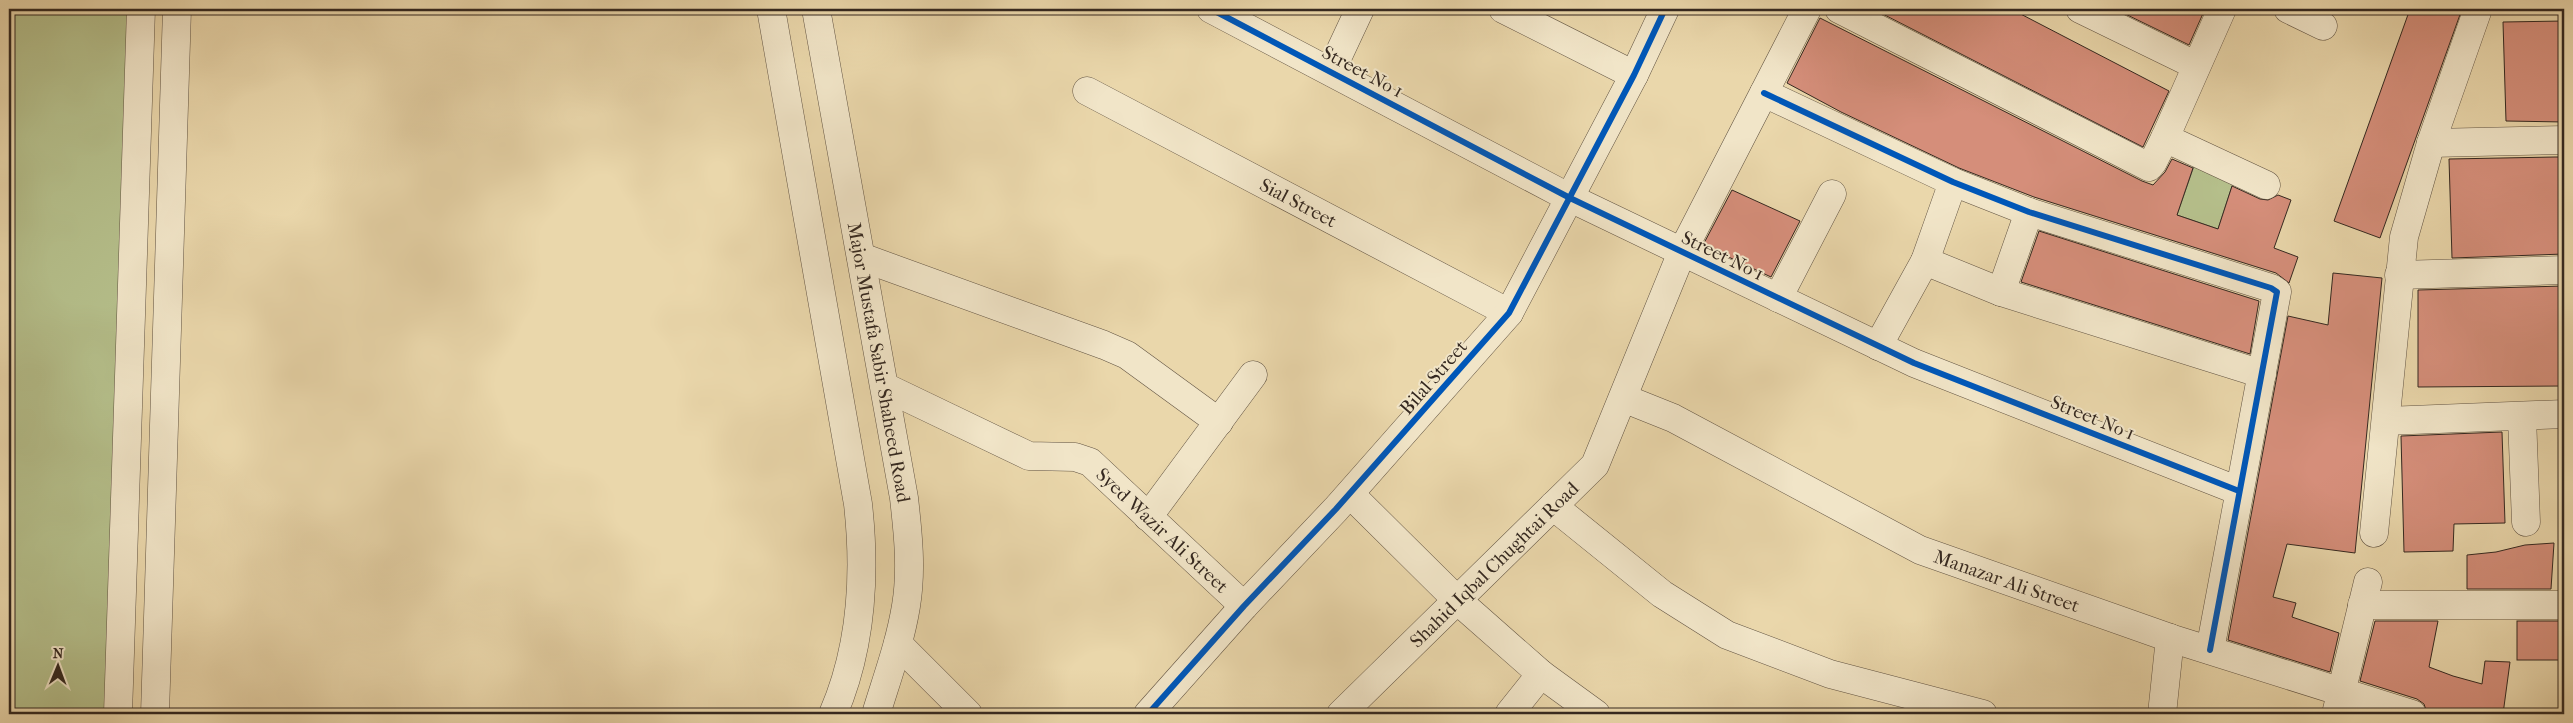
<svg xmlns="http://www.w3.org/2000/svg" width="2573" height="723" font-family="'IM FELL French Canon',serif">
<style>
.green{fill:#b5bf8b;stroke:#747456}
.building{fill:#d58e7a;stroke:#342820}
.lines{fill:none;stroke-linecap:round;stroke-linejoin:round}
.minor-casing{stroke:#625443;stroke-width:29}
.minor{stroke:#f1e5c8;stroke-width:28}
.cycleway-casing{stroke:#f1e5c8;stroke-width:9}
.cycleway{stroke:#0057b8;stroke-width:6}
.labels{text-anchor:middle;stroke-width:4;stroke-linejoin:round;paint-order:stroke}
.street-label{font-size:19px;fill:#342820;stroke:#f1e5c8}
</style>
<rect width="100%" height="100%" fill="#ead7ab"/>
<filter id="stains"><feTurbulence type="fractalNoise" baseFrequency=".004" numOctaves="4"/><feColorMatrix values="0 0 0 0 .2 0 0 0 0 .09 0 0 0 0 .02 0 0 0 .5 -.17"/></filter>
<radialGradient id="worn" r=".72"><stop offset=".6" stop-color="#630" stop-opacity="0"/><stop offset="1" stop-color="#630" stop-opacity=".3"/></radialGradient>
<g class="green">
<polygon points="9,9 146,9 123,714 9,714"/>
<polygon points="2194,166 2234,180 2218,229 2177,215"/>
</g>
<g class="building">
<polygon points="1873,9 2011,9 2169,91 2143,147"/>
<polygon points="2115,9 2205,9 2189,45"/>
<polygon points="2410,9 2462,9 2380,238 2334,221"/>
<polygon points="1820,18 2142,181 2153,185 2165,172 2172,159 2193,168 2177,215 2218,229 2232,186 2260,199 2268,200 2278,195 2291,200 2274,248 2298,257 2289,283 2276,273 2034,197 1959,168 1841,112 1787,83"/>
<polygon points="2564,21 2564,122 2506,121 2503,22"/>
<polygon points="2555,157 2564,157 2564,254 2452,258 2449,159"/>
<polygon points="1732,190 1800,221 1771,277 1703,245"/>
<polygon points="2039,231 2259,301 2250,354 2021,282"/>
<polygon points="2333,273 2382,278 2355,553 2287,544 2273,597 2296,603 2292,617 2339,633 2330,672 2228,640 2288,316 2328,325"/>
<polygon points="2564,286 2564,386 2418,387 2418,290"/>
<polygon points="2502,432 2505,523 2454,524 2453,551 2404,552 2401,436"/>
<polygon points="2554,543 2551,589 2467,589 2467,555 2496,552 2525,545"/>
<polygon points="2375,621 2438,621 2429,667 2453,676 2482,684 2485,661 2510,662 2503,714 2432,714 2427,713 2424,704 2417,699 2360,681"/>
<rect x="2517" y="621" width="42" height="39"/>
</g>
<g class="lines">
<g class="minor-casing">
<g id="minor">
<path d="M771 9 858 504C866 576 862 647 833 714"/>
<path id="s1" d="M816 9 904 498C908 533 912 570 906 606 900 643 887 678 876 714"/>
<polyline points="1211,9 1570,198 1914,363 2239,491"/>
<polyline points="1503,9 1634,75"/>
<polyline points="1839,9 2149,167 2153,162 2165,138 2222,9"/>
<polyline points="2080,9 2195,65"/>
<polyline points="2288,9 2323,26"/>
<polyline points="1331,71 1360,9"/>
<path id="s2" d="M1087 91 1509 313"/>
<polyline points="1764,93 1953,182 2029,212 2271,288 2277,292 2210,650"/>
<polyline points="2165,138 2266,185"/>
<polyline points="2431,143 2564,140"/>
<polyline points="861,257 1104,345 1127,355 1219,422"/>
<polyline points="1925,261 1953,182"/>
<polyline points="2399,275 2564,270"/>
<polyline points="2001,292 2029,212"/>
<polyline points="1778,298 1832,194"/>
<polyline points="1878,346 1925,261 2001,292 2262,374"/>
<path id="s3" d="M885 387 1029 456 1075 457 1090 462 1244 606"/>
<path id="s4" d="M1623 398 1673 418 1920 550 2170 638 2412 714"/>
<polyline points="2522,417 2526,522"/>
<polyline points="2386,421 2564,414"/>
<polyline points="1350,494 1457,600 1541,674 1509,714"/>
<polyline points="1553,506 1662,594 1727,635 1830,674 1983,714"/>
<polyline points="1148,517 1253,375"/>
<polyline points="2374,533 2404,237 2431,143 2478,9"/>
<polyline points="2362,605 2564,605"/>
<polyline points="898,644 968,714"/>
<polyline points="1541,674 1596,714"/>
<polyline points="118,714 141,9"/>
<polyline points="155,714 177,9"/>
<polyline points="1148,714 1244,606 1336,509 1509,313 1634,75 1665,9"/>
<path id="s5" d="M1341 714 1595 465 1682 252 1807 9"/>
<polyline points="2162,714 2170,638"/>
<polyline points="2336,714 2368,582"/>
</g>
</g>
<use href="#minor" class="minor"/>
<g class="cycleway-casing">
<g id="cycleway">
<polyline points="1211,9 1570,198 1914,363 2239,491"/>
<polyline points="1764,93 1953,182 2029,212 2271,288 2277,292 2210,650"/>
<polyline points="1148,714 1244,606 1336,509 1509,313 1634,75 1665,9"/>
</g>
</g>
<use href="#cycleway" class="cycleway"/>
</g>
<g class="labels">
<g class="street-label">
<text transform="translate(1363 71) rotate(28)" y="7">Street No 1</text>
<text dy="7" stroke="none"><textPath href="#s2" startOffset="239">Sial Street</textPath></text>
<text transform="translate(1723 255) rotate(26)" y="7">Street No 1</text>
<text dy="7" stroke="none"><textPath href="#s1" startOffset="359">Major Mustafa Sabir Shaheed Road</textPath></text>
<text transform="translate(1433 377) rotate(-49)" y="7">Bilal Street</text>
<text transform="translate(2093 417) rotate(22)" y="7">Street No 1</text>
<text dy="7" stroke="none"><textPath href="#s3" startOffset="321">Syed Wazir Ali Street</textPath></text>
<text dy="7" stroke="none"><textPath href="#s5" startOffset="214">Shahid Iqbal Chughtai Road</textPath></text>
<text dy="7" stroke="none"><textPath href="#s4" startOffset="426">Manazar Ali Street</textPath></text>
</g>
</g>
<rect width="2573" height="723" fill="none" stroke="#ead7ab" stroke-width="30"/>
<rect x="10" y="10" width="2553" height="703" fill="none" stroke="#342820" stroke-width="2.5"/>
<rect x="15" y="15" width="2543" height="693" fill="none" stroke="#342820"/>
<g transform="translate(58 666) rotate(1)" stroke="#f1e5c8" stroke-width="4" paint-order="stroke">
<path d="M0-4L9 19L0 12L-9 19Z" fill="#342820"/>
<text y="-8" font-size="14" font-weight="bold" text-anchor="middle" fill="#342820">N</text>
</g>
<rect width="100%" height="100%" filter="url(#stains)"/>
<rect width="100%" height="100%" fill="url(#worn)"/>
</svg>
